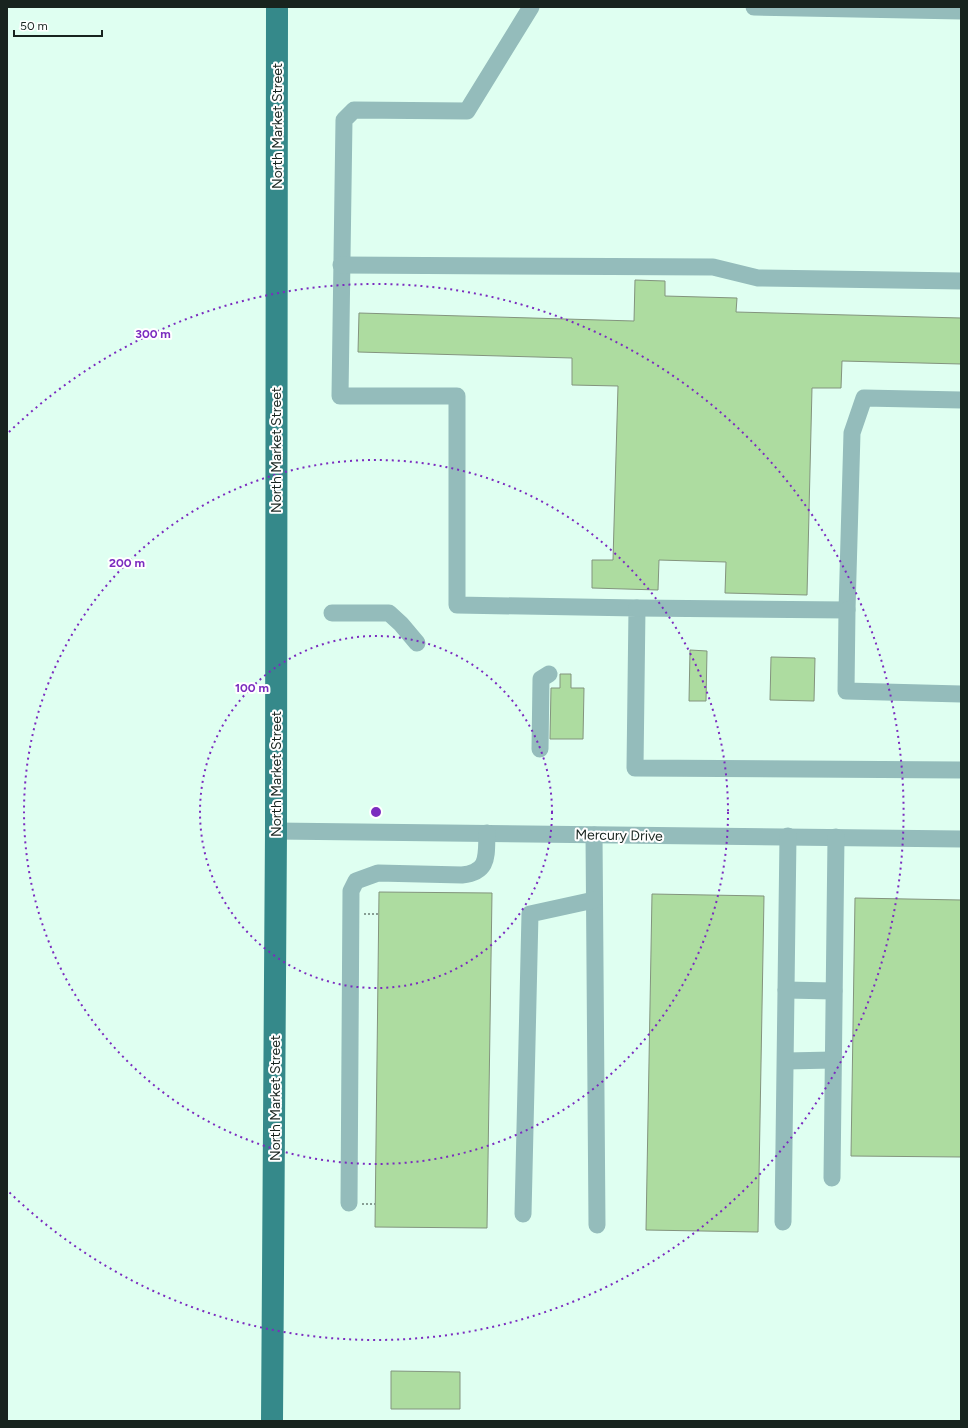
<svg xmlns="http://www.w3.org/2000/svg" width="968" height="1428" font-family="Figtree,sans-serif">
<style>
.building{fill:#addca0;stroke:#83947e}
.lines{fill:none;stroke-linecap:round;stroke-linejoin:round}
.path{stroke:#879e94;stroke-width:2;stroke-dasharray:2 2;stroke-linecap:butt}
.minor{stroke:#94bcbb;stroke-width:17}
.major{stroke:#35898a;stroke-width:22}
.ring{fill:none;stroke:#7b2cbf;stroke-width:2;stroke-dasharray:2 4}
.labels{text-anchor:middle;stroke-width:4;stroke-linejoin:round;paint-order:stroke}
.street-label{font-size:14px;fill:#18241f;stroke:#fff}
.centre{fill:#7b2cbf;stroke:#fff;stroke-width:2}
.ring-label{font-size:12px;text-anchor:middle;font-weight:bold;fill:#7b2cbf;stroke:#fff;stroke-width:4;stroke-linejoin:round;paint-order:stroke}
</style>
<rect width="100%" height="100%" fill="#dffff1"/>
<g class="building">
<polygon points="635,280 665,281 665,296 737,298 736,312 961,318 961,364 842,361 841,388 812,388 807,595 725,593 726,562 659,560 658,590 592,588 592,560 613,560 618,386 572,385 572,358 358,352 359,313 634,321"/>
<polygon points="690,650 707,651 706,701 689,701"/>
<polygon points="771,657 815,658 814,701 770,700"/>
<polygon points="560,674 571,674 571,688 584,688 583,739 550,739 551,688 560,688"/>
<polygon points="379,892 492,893 487,1228 375,1227"/>
<polygon points="652,894 764,896 758,1232 646,1230"/>
<polygon points="855,898 961,900 961,1157 851,1156"/>
<polygon points="391,1371 460,1372 460,1409 391,1409"/>
</g>
<g class="lines">
<g class="path">
<polyline points="364,914 379,914"/>
<polyline points="362,1204 375,1204"/>
</g>
<g class="minor">
<polyline points="531,7 467,111 354,110 344,120 340,396 457,396 457,605 637,608 635,768 961,770"/>
<polyline points="754,7 961,11"/>
<polyline points="341,265 713,267 758,278 961,281"/>
<polyline points="637,608 847,610 852,433 864,398 961,400"/>
<polyline points="847,610 846,691 961,694"/>
<polyline points="332,613 389,613 401,624 417,643"/>
<polyline points="540,749 541,679 549,674"/>
<polyline points="276,831 961,839"/>
<polyline points="594,835 597,1225"/>
<polyline points="786,990 834,991"/>
<polyline points="786,1061 833,1060"/>
<polyline points="832,1178 836,837"/>
<path d="M349 1203 351 891 356 881 378 873 462 875C490 872 486 855 487 833"/>
<polyline points="523,1214 530,914 594,900"/>
<polyline points="783,1222 788,836"/>
</g>
<polyline class="major" points="272,1421 276,831 277,7"/>
</g>
<g class="ring">
<circle cx="376" cy="812" r="176"/>
<circle cx="376" cy="812" r="352"/>
<path d="M9 432A528 528 0 1 1 9 1192"/>
</g>
<g class="labels">
<g class="street-label">
<text transform="translate(277 126) rotate(-90)" y="5">North Market Street</text>
<text transform="translate(276 450) rotate(-90)" y="5">North Market Street</text>
<text transform="translate(276 774) rotate(-90)" y="5">North Market Street</text>
<text transform="translate(619 835) rotate(1)" y="5">Mercury Drive</text>
<text transform="translate(275 1098) rotate(-90)" y="5">North Market Street</text>
</g>
</g>
<circle cx="376" cy="812" r="6" class="centre"/>
<g class="ring-label">
<text x="153" y="338">300 m</text>
<text x="127" y="567">200 m</text>
<text x="252" y="692">100 m</text>
</g>
<rect width="968" height="1428" fill="none" stroke="#18241f" stroke-width="16"/>
<path d="M14 30v6h88v-6" fill="none" stroke="#18241f" stroke-width="2"/>
<text x="20" y="30" font-size="12" fill="#18241f" stroke="#ffffff" stroke-width="3" paint-order="stroke">50 m</text>
</svg>
